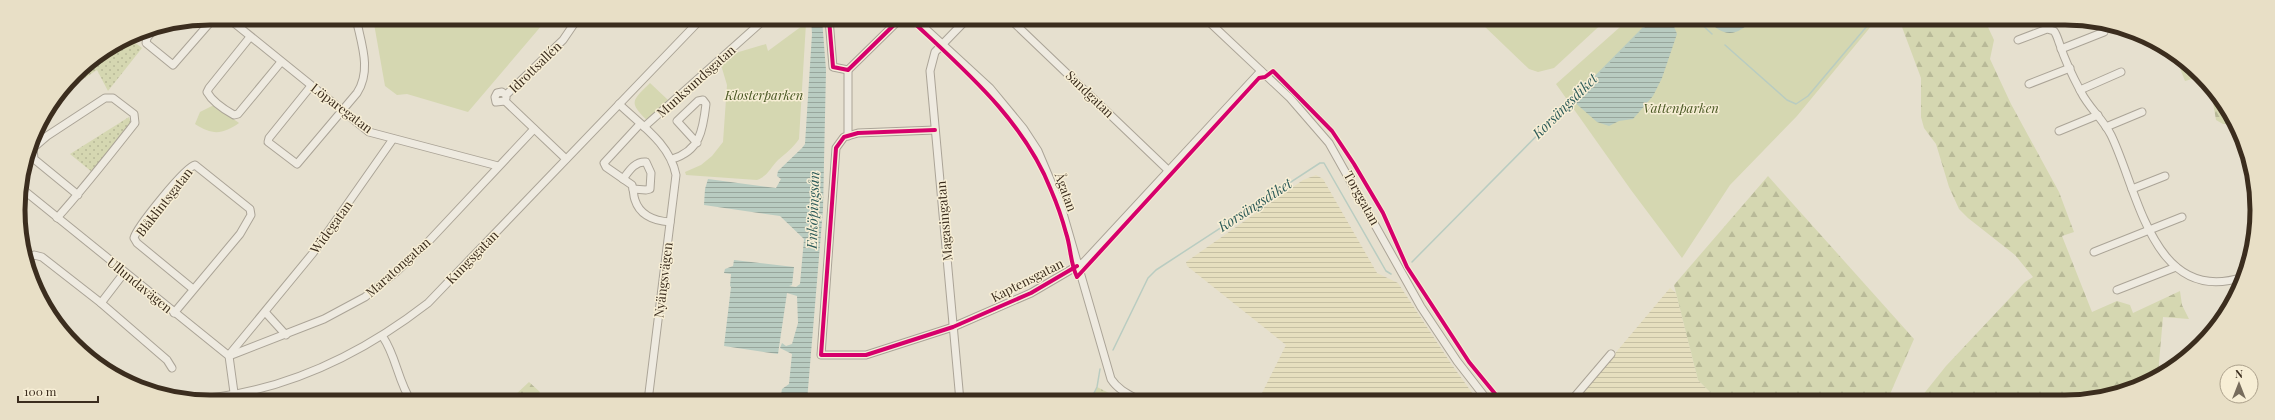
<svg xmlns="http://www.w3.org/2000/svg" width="2275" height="420" font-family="'Playfair Display',serif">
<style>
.farmland{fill:url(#farmland-rules)}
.grass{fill:url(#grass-dots)}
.forest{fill:url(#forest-firs)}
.park{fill:#d5d7b1}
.water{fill:url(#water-rules)}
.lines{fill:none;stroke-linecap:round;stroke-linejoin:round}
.stream{stroke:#b9ccc1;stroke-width:1.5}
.minor-casing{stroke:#aba497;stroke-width:9}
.minor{stroke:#eeeae0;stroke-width:7}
.cycleway-casing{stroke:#f7eed5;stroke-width:6}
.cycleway{stroke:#d6006c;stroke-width:4}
.labels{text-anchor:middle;stroke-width:3;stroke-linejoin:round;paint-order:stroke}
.street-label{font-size:13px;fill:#3b2d1e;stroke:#f7eed5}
.park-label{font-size:13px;font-style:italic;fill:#4a5824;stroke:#f7eed5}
.water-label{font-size:14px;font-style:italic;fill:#2d5b59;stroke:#f7eed5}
.rim{fill:none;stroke:#3b2d1e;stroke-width:5}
</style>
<defs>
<pattern id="farmland-rules" width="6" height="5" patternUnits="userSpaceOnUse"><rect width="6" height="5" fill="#e6dfbf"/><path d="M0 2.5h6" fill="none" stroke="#c6c0a4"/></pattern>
<pattern id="grass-dots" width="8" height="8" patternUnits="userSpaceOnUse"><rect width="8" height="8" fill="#d5d7b1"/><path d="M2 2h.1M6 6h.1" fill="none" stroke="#b8b998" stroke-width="1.8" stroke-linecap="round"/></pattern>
<pattern id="forest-firs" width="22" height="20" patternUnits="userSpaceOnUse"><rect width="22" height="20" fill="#d5d7b1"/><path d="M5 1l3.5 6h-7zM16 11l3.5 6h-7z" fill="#b8b998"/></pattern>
<pattern id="water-rules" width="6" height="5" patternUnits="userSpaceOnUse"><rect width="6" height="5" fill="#b9ccc1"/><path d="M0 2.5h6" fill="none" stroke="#98a69c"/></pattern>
</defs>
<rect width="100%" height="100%" fill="#e6e0cf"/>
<g class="farmland">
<polygon points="1316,175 1323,179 1377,273 1398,283 1452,365 1478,401 1258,401 1286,345 1187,266 1186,262 1303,180"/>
<polygon points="1670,288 1676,293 1698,380 1719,401 1575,401"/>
</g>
<g class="grass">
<polygon points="129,38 142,48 108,91 97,70 62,93 74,74"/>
<polygon points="129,117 131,123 92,172 70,154"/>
<polygon points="1097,387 1125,401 1090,401"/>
</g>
<g class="forest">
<polygon points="1899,19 1991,20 1987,25 1994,40 1990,59 2011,104 2059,192 2074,232 2062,236 2092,312 2117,301 2130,305 2133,313 2180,291 2182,305 2189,319 2163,317 2158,374 2139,387 2078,402 1918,401 1946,366 2025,282 2033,277 2015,255 1968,218 1959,209 1949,187 1936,144 1924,128 1921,117 1921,78"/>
<polygon points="2175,56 2199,77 2185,81"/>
<polygon points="2203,80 2217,93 2231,121 2230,124 2223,124 2216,120 2212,97"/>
<polygon points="1768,176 1914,339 1887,401 1719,401 1698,380 1674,285"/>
<polygon points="529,382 540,392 535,401 501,401 514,396"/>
</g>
<g class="park">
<polygon points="373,18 548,18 468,112 407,94 397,95 385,86"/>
<polygon points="1487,19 1607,19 1554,68 1538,72 1529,69 1482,24"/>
<polygon points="1629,19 1877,19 1797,116 1730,185 1682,258 1631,190 1556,84"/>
<path d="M806 23 799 139C793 148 786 153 778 160 770 168 768 176 757 180L686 175 685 172 701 165 712 156 723 142 727 85 721 65 732 54 766 44 768 51Z"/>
<path d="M650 83 668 100 648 121C628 102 632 101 650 83Z"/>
<path d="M214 105 239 123C222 135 212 135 195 124L200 112Z"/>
</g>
<g class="water">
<polygon points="811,19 822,19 826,70 823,209 807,401 780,401 782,389 789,384 792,354 780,348 782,343 786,346 792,344 798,323 797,296 787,293 778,354 724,346 731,287 730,286 731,274 724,273 725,269 733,266 734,260 794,267 792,285 789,286 796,287 800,284 804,239 780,216 704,205 705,189 708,179 776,188 781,179 777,176 778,171 802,148 805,144 812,34"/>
<polygon points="1652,19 1671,19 1677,34 1662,78 1653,96 1633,119 1619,121 1609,126 1597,122 1572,100"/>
<path d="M1707 19H1753C1737 37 1723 38 1707 19Z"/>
</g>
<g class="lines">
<g class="stream">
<polyline points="1696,19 1712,34"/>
<polyline points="1725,45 1787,100 1796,104 1808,96 1873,19"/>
<polyline points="1412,262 1652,19"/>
<polyline points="1113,350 1148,278 1156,270 1320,163 1324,163 1386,271 1391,274"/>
<polyline points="1090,401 1097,387 1100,369"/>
</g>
<g class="minor-casing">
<g id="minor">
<polyline points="228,18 369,132 498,166"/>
<polyline points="829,19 833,67 848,70 900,19"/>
<path d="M915 19 990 88 1023 128 1038 151 1060 203 1111 379C1118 390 1130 395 1141 401"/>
<polyline points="1010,19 1169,171"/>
<polyline points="1206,19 1290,98 1329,143 1421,307 1457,361 1488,401"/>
<polyline points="154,29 147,38 146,43 173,65 214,18"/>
<path d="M250 37 209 88 207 92C212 101 225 110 234 115L238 114 281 62"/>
<path d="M2018 40 2047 29 2054 31C2057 35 2058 40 2060 45 2065 61 2073 77 2081 92 2089 108 2103 119 2111 135 2138 190 2153 307 2243 277"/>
<polyline points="2061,49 2104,32"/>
<polyline points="848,70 848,136"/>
<polyline points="2029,84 2070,68"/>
<path d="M311 86 269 138 268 142 272 145 297 164 357 93C372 70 361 43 356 18"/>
<polyline points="2080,90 2121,72"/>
<polyline points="506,98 505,101 566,159"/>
<polyline points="505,101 496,102 495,97 497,93 502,92 506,95 563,40 578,18"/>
<path d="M619 104C641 125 670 144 676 175L648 401"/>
<path d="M640 124 604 163 606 167 632 185C634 190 633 195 635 200 640 216 656 221 670 222"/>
<polyline points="644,127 766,18"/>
<polyline points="2106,127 2142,112"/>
<polyline points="935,130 858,133 844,137 836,148 821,355 866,355 953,327 1031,293 1084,262 1261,71"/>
<polyline points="2059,131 2098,115"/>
<path d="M672 159C700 151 703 130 706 104L703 100 698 101 677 121 697 143"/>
<path d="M623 179C629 171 635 161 646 162L651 173 650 189 646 190 633 189"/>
<polyline points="21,188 229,356 235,400"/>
<polyline points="2132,189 2165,176"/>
<path d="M57 218C84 188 109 156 135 123L134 114 113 98H105L47 136 33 148 34 159 78 195"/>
<polyline points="2094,252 2182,217"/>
<polyline points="27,260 34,255 42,257 101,303"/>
<polyline points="124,273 101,303 167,360 172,368"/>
<polyline points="2117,290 2176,267"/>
<path d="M174 313 240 234 251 215 250 209 195 165C186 166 136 228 134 238L137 243 193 289"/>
<polyline points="266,313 286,335"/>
<path d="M383 337C396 356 398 381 411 401"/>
<polyline points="229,355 313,253 393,139"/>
<polyline points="229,356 324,319 365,297 395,273 428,242 534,129"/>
<path d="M184 400C276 396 357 358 428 303L702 18"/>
<polyline points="960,401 930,71 935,52 967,19"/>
<polyline points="1571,401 1611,354"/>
</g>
</g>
<use href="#minor" class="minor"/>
<g class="cycleway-casing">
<g id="cycleway">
<polyline points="829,19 833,67 848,70 900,19"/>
<path d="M910 19C964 70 1023 119 1051 190 1057 204 1062 218 1066 233 1071 247 1070 263 1077 277L1259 78 1265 77 1273 71 1332 131 1354 164 1383 213 1407 267 1469 362 1501 401"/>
<polyline points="935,130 858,133 844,137 836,148 821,355 866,355 953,327 1031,293 1077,266"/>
</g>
</g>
<use href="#cycleway" class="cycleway"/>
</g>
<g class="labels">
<g class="street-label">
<text transform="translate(535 67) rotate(-44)" y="5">Idrottsallén</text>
<text transform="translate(696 81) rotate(-42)" y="5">Munksundsgatan</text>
<text transform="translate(1090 94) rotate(44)" y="5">Sandgatan</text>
<text transform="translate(342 108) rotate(37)" y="5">Löparegatan</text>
<text transform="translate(1066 192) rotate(70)" y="5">Ågatan</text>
<text transform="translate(1362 198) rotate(61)" y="5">Torggatan</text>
<text transform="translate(164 202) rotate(-52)" y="5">Blåklintsgatan</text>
<text transform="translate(944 221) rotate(-95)" y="5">Magasingatan</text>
<text transform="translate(331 227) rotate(-54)" y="5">Widegatan</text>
<text transform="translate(472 257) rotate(-46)" y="5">Kungsgatan</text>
<text transform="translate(398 267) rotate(-42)" y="5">Maratongatan</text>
<text transform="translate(663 280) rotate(-83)" y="5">Nyängsvägen</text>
<text transform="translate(1027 280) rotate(-27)" y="5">Kaptensgatan</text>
<text transform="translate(140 285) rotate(39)" y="5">Ullundavägen</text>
</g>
<g class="park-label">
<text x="764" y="100">Klosterparken</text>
<text x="1681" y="113">Vattenparken</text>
</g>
<g class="water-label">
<text transform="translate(1565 106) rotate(-45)" y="5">Korsängsdiket</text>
<text transform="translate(1255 205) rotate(-33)" y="5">Korsängsdiket</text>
<text transform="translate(813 210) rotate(-88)" y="5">Enköpingsån</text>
</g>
</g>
<path d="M0 0H2275V420H0ZM210 25H2065A185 185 0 0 1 2250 210V210A185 185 0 0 1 2065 395H210A185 185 0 0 1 25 210V210A185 185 0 0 1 210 25Z" fill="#e8dfc6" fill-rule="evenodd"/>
<path class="rim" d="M210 25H2065A185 185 0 0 1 2250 210V210A185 185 0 0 1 2065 395H210A185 185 0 0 1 25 210V210A185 185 0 0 1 210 25Z"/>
<g transform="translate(2239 384)"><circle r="19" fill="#f7eed5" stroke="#aca18c"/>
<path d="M0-3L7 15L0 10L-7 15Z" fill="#776c5c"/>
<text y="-6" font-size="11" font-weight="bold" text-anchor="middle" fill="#3b2d1e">N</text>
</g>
<path d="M18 396v6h80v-6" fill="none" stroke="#3b2d1e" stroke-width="2"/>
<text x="24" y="396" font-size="12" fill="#3b2d1e" stroke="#f7eed5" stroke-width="3" paint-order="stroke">100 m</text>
</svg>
